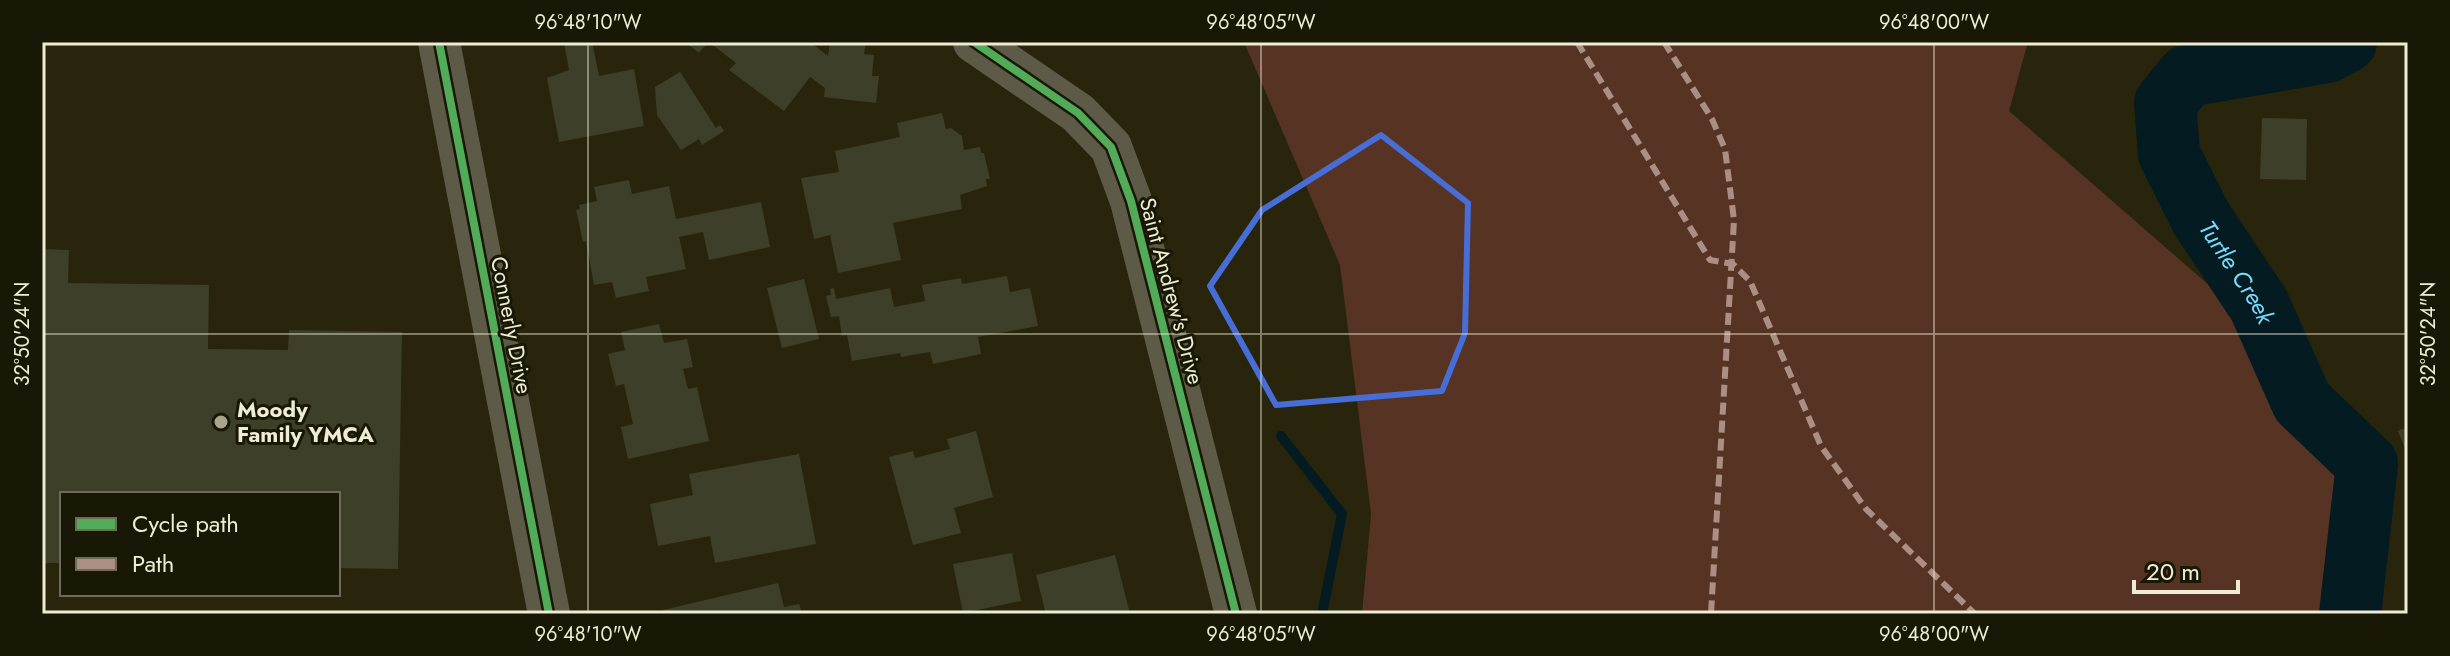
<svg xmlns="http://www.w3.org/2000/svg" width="2450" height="656" font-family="Jost,sans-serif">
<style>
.green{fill:#563322}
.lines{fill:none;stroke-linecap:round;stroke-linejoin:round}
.stream{stroke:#041b21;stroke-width:10}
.river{stroke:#041b21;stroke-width:62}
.building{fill:#3e3f29}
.minor{stroke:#5d5b48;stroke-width:42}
.quiet{stroke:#ac8f84;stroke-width:6;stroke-dasharray:12 6;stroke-linecap:butt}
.cycleway-casing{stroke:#191705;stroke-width:13}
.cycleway{stroke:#51ab58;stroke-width:8}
.marked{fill:none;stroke:#476ed7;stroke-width:6;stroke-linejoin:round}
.ticks{fill:none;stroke:#eeecd4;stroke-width:2;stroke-opacity:0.45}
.poi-dot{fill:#a9a68e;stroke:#191705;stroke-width:3}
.labels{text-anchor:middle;stroke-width:6;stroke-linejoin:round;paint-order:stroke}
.street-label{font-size:22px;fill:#eeecd4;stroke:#191705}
.poi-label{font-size:22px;font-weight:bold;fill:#eeecd4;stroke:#191705;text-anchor:start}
.water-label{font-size:24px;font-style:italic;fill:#78dafb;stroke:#191705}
.neatline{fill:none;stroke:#eeecd4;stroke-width:3}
.ticks-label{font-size:20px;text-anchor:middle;fill:#eeecd4}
</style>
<rect width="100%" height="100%" fill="#28250c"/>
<polygon class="green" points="1244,42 2028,42 2009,111 2382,436 2364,614 1362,614 1371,514 1340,265"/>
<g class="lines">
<polyline class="stream" points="1281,436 1342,514 1322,614"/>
<path class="river" id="s1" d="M2346 42 2327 52 2187 76 2165 103 2169 154 2201 218 2259 305 2302 402 2367 464 2350 614"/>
</g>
<g class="building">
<polygon points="564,42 592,42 599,76 634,69 644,126 559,142 547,78 569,70"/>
<polygon points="685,42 708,42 699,53"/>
<polygon points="709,42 810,42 828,56 830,42 866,42 864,54 874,55 872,76 879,76 876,103 824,97 825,88 810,77 784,111 729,70 736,63"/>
<polygon points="680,72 716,128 720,125 724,131 702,145 699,139 681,150 657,115 655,87"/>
<polygon points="942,113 946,129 951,128 962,136 964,150 980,147 981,153 984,153 990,179 986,179 987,186 960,195 962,209 893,223 901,260 838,273 830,235 814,239 801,178 839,172 835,151 900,137 897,123"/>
<polygon points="2262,118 2307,119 2306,180 2260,179"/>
<polygon points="629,180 632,194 669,186 676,219 761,202 770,247 709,260 703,232 679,237 686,269 646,277 649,291 616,298 612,282 594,285 586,241 583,242 576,210 580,209 579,205 597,201 594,187"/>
<polygon points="42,249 69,250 68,283 209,285 208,349 288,350 289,330 402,332 398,569 338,568 338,494 62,494 62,563 42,563"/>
<polygon points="1007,276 1010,292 1030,288 1038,326 978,337 981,354 933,364 930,352 901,357 900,353 852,361 847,335 842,336 839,316 831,317 826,296 831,295 830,289 834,288 836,299 890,288 894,307 925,301 922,285 961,278 962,284"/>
<polygon points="804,279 819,339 782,348 767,288"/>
<polygon points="659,324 664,343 687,339 693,367 683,369 688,389 697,387 709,441 628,459 621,427 633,424 624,384 616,386 608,354 625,350 621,332"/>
<polygon points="2408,427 2408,456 2398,431"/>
<polygon points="976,431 993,497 954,508 961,533 913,545 889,457 913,451 915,458 950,449 947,439"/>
<polygon points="799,454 816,544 715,563 710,536 658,546 650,504 693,495 689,474"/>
<polygon points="1012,553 1021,601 963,613 953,564"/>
<polygon points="1115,555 1130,614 1046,614 1036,575"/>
<polygon points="778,583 784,607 799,604 802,614 663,614 663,610"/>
</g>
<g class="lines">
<g class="minor">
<polyline points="439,42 549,614"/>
<polyline points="974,42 1078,113 1111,147 1131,201 1236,614"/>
</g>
<g class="quiet">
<polyline points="1577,42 1710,260 1733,264 1750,281 1821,446 1866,509 1975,614"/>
<polyline points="1664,42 1712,119 1725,149 1734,220 1711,614"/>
</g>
<g class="cycleway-casing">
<g id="cycleway">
<polyline points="439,42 549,614"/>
<polyline points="974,42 1078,113 1111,147 1131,201 1236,614"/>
</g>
</g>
<use href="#cycleway" class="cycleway"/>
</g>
<path class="marked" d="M1381 135 1468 203 1465 333 1442 391 1276 405 1210 286 1262 210Z"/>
<path class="ticks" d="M588 42V614M1261 42V614M1934 42V614M42 334H2408"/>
<circle class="poi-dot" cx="221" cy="422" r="8"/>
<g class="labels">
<g class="street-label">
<text transform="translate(1172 291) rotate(75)" y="8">Saint Andrew's Drive</text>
<text transform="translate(512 325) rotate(79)" y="8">Connerly Drive</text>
</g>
<g class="poi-label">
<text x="237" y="417">Moody<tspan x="237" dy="25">Family YMCA</tspan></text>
</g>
<g class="water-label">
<text dy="8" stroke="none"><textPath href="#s1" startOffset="386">Turtle Creek</textPath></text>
</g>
</g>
<rect width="2450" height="656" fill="none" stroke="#191705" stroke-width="88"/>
<rect x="60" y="492" width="280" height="104" fill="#191705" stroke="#6e6c58" stroke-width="2"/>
<rect x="76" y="518" width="40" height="12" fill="#51ab58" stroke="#6e6c58" stroke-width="2"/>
<text x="132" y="532" font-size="24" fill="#eeecd4">Cycle path</text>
<rect x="76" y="558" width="40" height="12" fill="#ac8f84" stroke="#6e6c58" stroke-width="2"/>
<text x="132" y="572" font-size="24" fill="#eeecd4">Path</text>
<path d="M2134 580v12h104v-12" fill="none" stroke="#eeecd4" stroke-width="4"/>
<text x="2146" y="580" font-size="24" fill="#eeecd4" stroke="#191705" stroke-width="6" paint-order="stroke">20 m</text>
<rect x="44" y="44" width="2362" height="568" class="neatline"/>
<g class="ticks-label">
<text x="588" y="29">96°48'10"W</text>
<text x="1261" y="29">96°48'05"W</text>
<text x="1934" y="29">96°48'00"W</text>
<text transform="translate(22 334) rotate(-90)" y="7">32°50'24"N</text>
<text transform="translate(2428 334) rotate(-90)" y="7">32°50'24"N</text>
<text x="588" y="641">96°48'10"W</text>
<text x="1261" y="641">96°48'05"W</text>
<text x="1934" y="641">96°48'00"W</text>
</g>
</svg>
